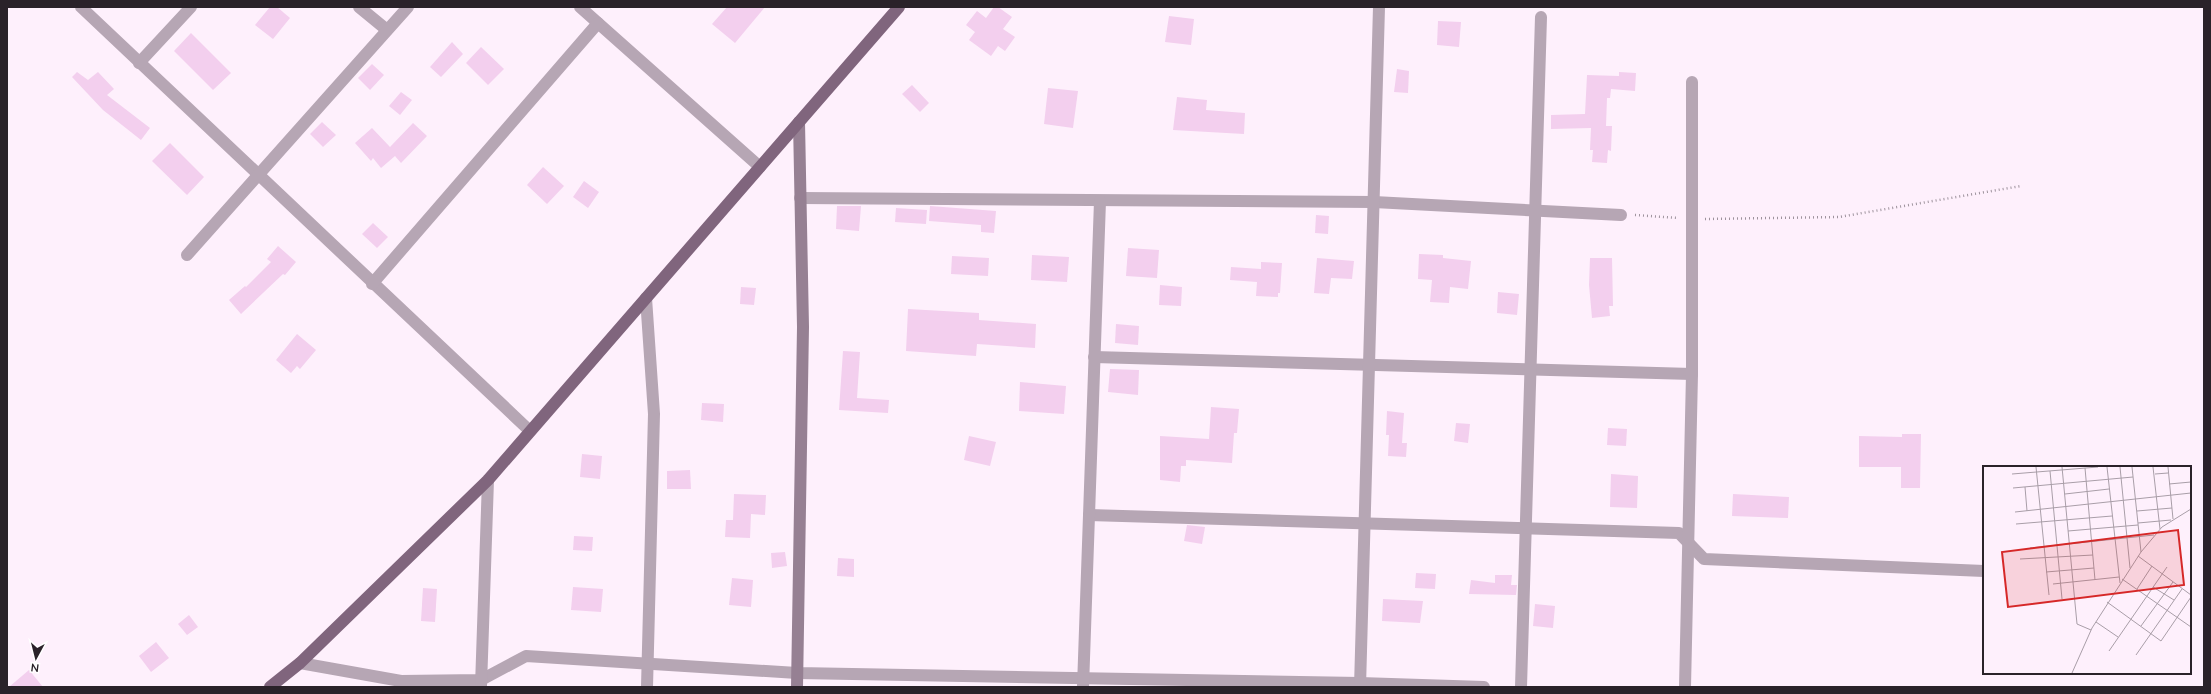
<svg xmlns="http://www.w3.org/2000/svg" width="2211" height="694" font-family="Mulish,sans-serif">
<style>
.building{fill:#f3cfee}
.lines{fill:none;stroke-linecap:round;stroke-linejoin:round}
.path{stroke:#9e939d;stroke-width:2.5;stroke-dasharray:1 3;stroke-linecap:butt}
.street{stroke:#b6a6b4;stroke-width:12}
.secondary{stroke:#968093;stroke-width:12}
.primary{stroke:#80657d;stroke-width:12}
.inset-road{fill:none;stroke:#a99ea8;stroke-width:1}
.view{fill:#d62828;fill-opacity:0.15;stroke:#d62828;stroke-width:2}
.inset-edge{fill:none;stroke:#2a2229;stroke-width:2}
</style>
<rect width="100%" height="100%" fill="#fef0fc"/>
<g class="building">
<polygon points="270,7 277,7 290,18 273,39 255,25"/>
<polygon points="727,7 765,7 735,43 712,24"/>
<polygon points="994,7 998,7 1012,17 1003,29 1015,37 1005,51 998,46 991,56 969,40 975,32 966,25 977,11 986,18"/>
<polygon points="1169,16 1194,19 1191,45 1165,42"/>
<polygon points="1438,21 1461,22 1459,47 1437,45"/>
<polygon points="191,33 231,73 213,90 174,51"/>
<polygon points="452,42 463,54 441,77 430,67"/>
<polygon points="481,47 504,69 488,85 466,63"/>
<polygon points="372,64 384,75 370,90 358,78"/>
<polygon points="1397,69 1409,71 1408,93 1394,92"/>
<polygon points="77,72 88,80 98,72 114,89 107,95 150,128 141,140 103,110 72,77"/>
<polygon points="1619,72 1636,73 1635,91 1611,89 1610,98 1607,98 1606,126 1612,126 1611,151 1608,150 1607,163 1592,162 1593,150 1590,150 1591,128 1551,129 1551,115 1585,114 1587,75 1619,76"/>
<polygon points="912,85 929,103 920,112 902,94"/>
<polygon points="1048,88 1078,91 1073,128 1044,124"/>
<polygon points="401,92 412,100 400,115 389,106"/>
<polygon points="1177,97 1207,100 1206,110 1245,113 1244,134 1173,130"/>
<polygon points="322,122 336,135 323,147 310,134"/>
<polygon points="413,123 427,136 401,163 395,156 381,168 373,158 371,161 355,143 372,128 390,147"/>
<polygon points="170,143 204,177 187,195 152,161"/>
<polygon points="543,167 564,186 547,204 527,185"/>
<polygon points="584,181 599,192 588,208 573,197"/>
<polygon points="837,206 861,206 859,231 836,229"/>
<polygon points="930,206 996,211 994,233 981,232 981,225 929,221"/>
<polygon points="896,208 927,210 926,224 895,222"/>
<polygon points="1316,215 1329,216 1328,234 1315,233"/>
<polygon points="373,223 388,237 377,248 362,234"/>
<polygon points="278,246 296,262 285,275 283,274 241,314 229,300 245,286 246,287 271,262 267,259"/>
<polygon points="1128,248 1159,250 1157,278 1126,276"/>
<polygon points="1419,254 1443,255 1443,258 1471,261 1468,289 1450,287 1449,303 1430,302 1432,280 1418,279"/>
<polygon points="1032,255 1069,257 1067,282 1031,280"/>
<polygon points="952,256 989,258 988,276 951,274"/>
<polygon points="1317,258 1354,261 1352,279 1331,278 1329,294 1314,293"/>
<polygon points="1590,258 1612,258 1613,306 1609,306 1610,316 1592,318 1589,285"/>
<polygon points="1261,262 1282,263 1280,293 1278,293 1278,297 1256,296 1257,282 1230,280 1231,267 1261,269"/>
<polygon points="1160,285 1182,287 1181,306 1159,305"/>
<polygon points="741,287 756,288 754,305 740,304"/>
<polygon points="1498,292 1519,294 1517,315 1497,313"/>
<polygon points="908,309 979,313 979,320 1036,324 1035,348 977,344 976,356 906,351"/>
<polygon points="1116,324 1139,326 1138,345 1115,343"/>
<polygon points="297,334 316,350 300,369 297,366 291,373 276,360"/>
<polygon points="843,351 860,352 857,398 889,400 888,413 839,410"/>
<polygon points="1110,369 1139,370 1138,395 1108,392"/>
<polygon points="1020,382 1066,386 1064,414 1019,411"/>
<polygon points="702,403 724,404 723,422 701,420"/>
<polygon points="1211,407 1239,409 1237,433 1234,433 1232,463 1186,460 1186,466 1181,466 1180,482 1160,480 1160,436 1209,439"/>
<polygon points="1387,411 1404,413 1402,443 1407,443 1406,457 1388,456 1389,435 1386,435"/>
<polygon points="1456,423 1470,424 1468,443 1454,441"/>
<polygon points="1608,428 1627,429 1626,446 1607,445"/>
<polygon points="1902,434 1921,434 1920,488 1901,488 1901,467 1859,467 1859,436 1902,437"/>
<polygon points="969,436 996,442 990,466 964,460"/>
<polygon points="582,454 602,456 600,479 580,477"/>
<polygon points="690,470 691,489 667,489 667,471"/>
<polygon points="1611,474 1638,476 1637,508 1610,507"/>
<polygon points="734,494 766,495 765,515 751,514 750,538 725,537 726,520 733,520"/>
<polygon points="1733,494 1789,497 1788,518 1732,516"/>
<polygon points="1187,525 1205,527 1202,544 1184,541"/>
<polygon points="574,536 593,537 592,551 573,550"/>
<polygon points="785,552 787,566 772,568 771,553"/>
<polygon points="838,558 854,559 854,577 837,576"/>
<polygon points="1416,573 1436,574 1435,589 1415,588"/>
<polygon points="1495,575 1512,575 1511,585 1517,585 1516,595 1469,594 1471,580 1495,583"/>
<polygon points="732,578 753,580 751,607 729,605"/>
<polygon points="573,587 603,589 601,612 571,610"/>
<polygon points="423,588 437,589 435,622 421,621"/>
<polygon points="1383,599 1423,601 1420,623 1382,621"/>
<polygon points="1535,604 1555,606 1553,628 1533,626"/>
<polygon points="189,615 198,627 187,635 178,624"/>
<polygon points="156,642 169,658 151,672 139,656"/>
<polygon points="29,670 43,687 9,687"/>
</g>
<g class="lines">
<g class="path">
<polyline points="1635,215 1678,218"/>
<polyline points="1705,219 1839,217 2021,186"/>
</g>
<g class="street">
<polyline points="81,7 530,431"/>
<polyline points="359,7 387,30"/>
<polyline points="580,7 760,167"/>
<polyline points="139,63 191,7"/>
<polyline points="800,198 1374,202 1621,215"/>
<polyline points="187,255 408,7"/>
<polyline points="372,284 598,23"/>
<polyline points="646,298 654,414 647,687"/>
<polyline points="1094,357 1692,374"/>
<polyline points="1089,515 1679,533 1704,559 1984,571"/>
<polyline points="300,663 401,681 481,680 526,656 797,673 1360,683 1484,687"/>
<polyline points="481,686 488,480"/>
<polyline points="1083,687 1100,201"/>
<polyline points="1360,687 1379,7"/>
<polyline points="1521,687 1541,17"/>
<polyline points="1685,687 1692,374 1692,82"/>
</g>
<polyline class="secondary" points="797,687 803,327 799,122"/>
<polyline class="primary" points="270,687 300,663 488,480 899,7"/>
</g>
<g transform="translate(1983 466)">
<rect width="208" height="208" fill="#fef0fc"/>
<path class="inset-road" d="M53 1 66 129M79 1 94 158 108 164M124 1 137 117M137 1 147 102M149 1 158 86M170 1 177 63M185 1 190 53M102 2 112 114M67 5 79 133M29 8 115 1M172 8 185 7M186 18 208 16M42 21 44 45M30 22 150 11M82 28 126 23M154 45 189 42M32 46 208 27M155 57 188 54M33 58 129 50M85 65 155 59M47 82 171 69M155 90 208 129M37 93 110 89M63 106 111 102M139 113 208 161M70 118 136 111M170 121 191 134M154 123 169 100M124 136 178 175 208 131M113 156 135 171M158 160 190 116M126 185 184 101M153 189 199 123M89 207 109 162 158 86 179 61 208 43"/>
<path class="view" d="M195 64 201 119 25 141 19 86Z"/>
<rect width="208" height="208" class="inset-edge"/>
</g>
<rect width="2211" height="694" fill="none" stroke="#2a2229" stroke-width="16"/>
<g transform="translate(36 658) rotate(187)" stroke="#ffffff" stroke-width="3" paint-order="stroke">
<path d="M0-3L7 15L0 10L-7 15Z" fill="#2a2229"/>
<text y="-6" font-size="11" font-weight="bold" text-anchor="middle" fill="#2a2229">N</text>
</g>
</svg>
